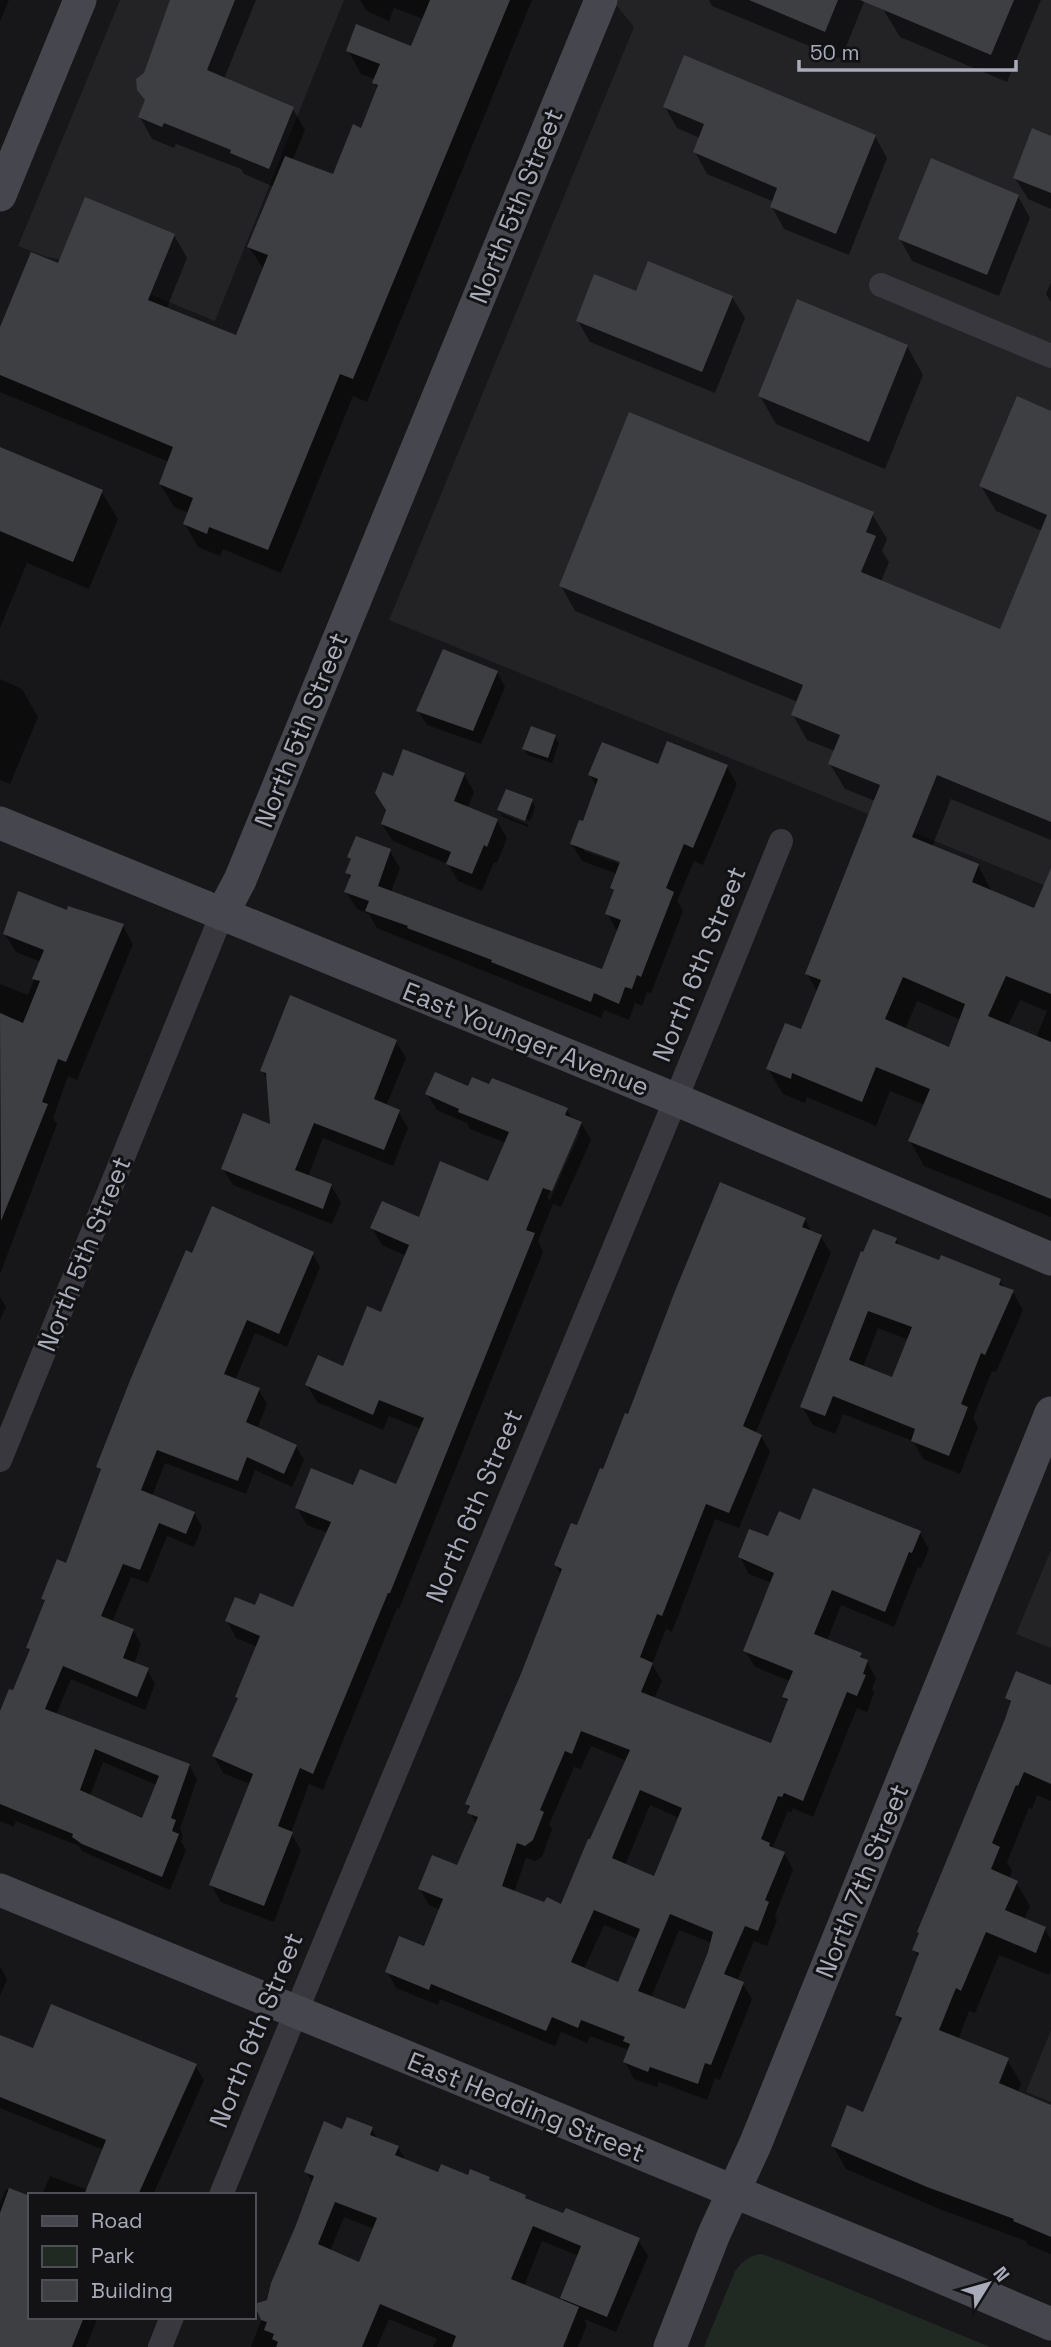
<svg xmlns="http://www.w3.org/2000/svg" width="1051" height="2347" font-family="'Space Grotesk',sans-serif">
<style>
.built{fill:#232326}
.green{fill:#212923}
.shadow{fill:#0007;fill-rule:evenodd}
.building{fill:#3e3f43;fill-rule:evenodd}
.lines{fill:none;stroke-linecap:round;stroke-linejoin:round}
.street{stroke:#38383e;stroke-width:24}
.secondary{stroke:#46464e;stroke-width:33}
.labels{text-anchor:middle;stroke-width:6;stroke-linejoin:round;paint-order:stroke}
.street-label{font-size:26px;fill:#a8abb9;stroke:#121214}
</style>
<rect width="100%" height="100%" fill="#171719"/>
<g class="built">
<polygon points="120,0 344,0 215,321 69,261 47,257 18,246"/>
<polygon points="612,0 1051,0 1051,888 389,620 634,27"/>
<polygon points="1051,1550 1051,1648 1016,1634"/>
<polygon points="1051,2030 1051,2102 1026,2092"/>
</g>
<path class="green" d="M762 2254 781 2261 990 2347H704L735 2271C743 2261 749 2255 762 2254Z"/>
<g class="shadow">
<polygon points="0,0 9,0 0,21"/>
<polygon points="171,0 256,0 224,79 293,109 305,130 293,159 334,177 362,130 378,90 374,83 375,79 361,74 348,50 412,48 424,19 394,8 389,21 367,11 360,0 532,0 367,402 353,396 281,573 223,549 220,556 198,547 185,524 189,513 174,507 160,484 169,462 0,392 0,332 59,266 174,235 187,258 166,310 237,337 264,270 249,247 274,187 244,174 241,169 176,144 174,148 152,139 140,117 146,101 145,74"/>
<polygon points="709,0 865,0 841,59 712,6"/>
<polygon points="887,0 1041,0 1007,82 900,37 883,9"/>
<polygon points="665,107 875,136 887,158 849,255 784,229 772,207 774,202 707,174 695,152 700,138 677,128"/>
<polygon points="1051,138 1051,209 1028,199 1015,178"/>
<polygon points="1018,196 1030,218 999,296 912,261 900,239"/>
<polygon points="1051,282 1051,302 1046,294"/>
<polygon points="637,294 732,297 745,318 715,393 590,342 578,321"/>
<polygon points="907,346 923,375 885,469 776,424 760,396"/>
<path d="M1051 412V840L951 799 932 847 978 865 992 892 1035 911 1051 898V1217L924 1166 910 1141 925 1105 890 1091 876 1126 807 1097 805 1103 783 1094 768 1069 802 1032 818 993 807 974 875 801 845 789 830 764 835 751 807 740 793 715 798 702 575 611 561 586 872 514 887 539 882 551 889 562 881 582 1001 631 1042 531 996 511 981 486ZM1020 1000 1047 1011 1036 1038 1008 1026ZM917 1001 961 1020 950 1049 905 1030Z"/>
<polygon points="0,448 101,491 118,519 89,589 27,563 0,628"/>
<polygon points="497,672 505,687 481,744 427,725 418,711"/>
<polygon points="0,679 22,689 38,717 10,784 0,780"/>
<polygon points="555,737 559,743 552,763 528,755 524,748"/>
<path d="M659 766 727 767 737 784 703 865 694 861 677 901 683 911 651 993 647 992 642 1006 635 1003 629 1020 604 1010 601 1018 377 928 369 914 357 909 346 892 351 880 347 873 352 861 349 857 390 851 400 868 391 892 603 971 617 931 607 913 615 893 612 888 617 874 582 861 572 844 584 823 597 787 590 775ZM584 847 629 863 628 867 584 851Z"/>
<polygon points="464,774 474,792 467,809 497,821 507,838 497,863 494,862 482,891 458,881 448,864 393,841 382,824 394,778"/>
<polygon points="532,801 535,807 530,821 502,810 502,814 529,825 528,827 503,817 499,810"/>
<polygon points="68,912 123,926 133,944 77,1080 68,1076 53,1118 57,1124 0,1274 0,984 28,995 41,962 16,952 5,934"/>
<polygon points="396,1042 406,1058 386,1106 398,1111 408,1128 393,1166 323,1138 308,1176 331,1186 341,1202 332,1224 233,1185 223,1169 272,1127 269,1082 262,1071"/>
<path d="M469 1089 567 1110 573 1120 581 1123 591 1140 561 1207 553 1204 538 1241 543 1252 399 1609 397 1608 323 1790 309 1784 291 1833 301 1850 274 1922 221 1902 211 1885 250 1784 223 1773 214 1756 239 1700 237 1697 257 1647 236 1638 227 1621 256 1607 294 1609 328 1533 307 1525 297 1508 354 1487 397 1486 421 1429 389 1416 383 1430 317 1402 307 1385 344 1368 382 1314 407 1256 382 1245 372 1228 420 1219 489 1183 506 1143 470 1129 467 1123 437 1110 427 1094ZM576 1132H580L550 1200 547 1198Z"/>
<path d="M805 1219 812 1233 821 1237 831 1253 755 1434 761 1436 770 1452 739 1528 715 1519 672 1632 666 1629 652 1664 662 1681 654 1699 772 1745 788 1703 784 1697 790 1681 755 1667 745 1651 772 1583 749 1574 740 1557 769 1539 801 1523 920 1533 929 1549 921 1568 918 1567 894 1627 841 1605 827 1641 860 1655 867 1661 876 1678 872 1689 874 1693 867 1712 857 1708 813 1817 793 1808 791 1813 788 1811 772 1849 784 1853 793 1870 775 1915 777 1920 767 1946 754 1941 737 1981 742 1983 752 1999 720 2080 715 2078 707 2100 659 2082 657 2087 634 2079 625 2062 629 2050 590 2036 587 2043 561 2032 555 2046 440 1999 438 2005 396 1988 387 1971 425 1948 441 1910 429 1905 420 1889 458 1868 476 1825 467 1804 561 1575 556 1565 578 1528 629 1416ZM591 1746 627 1761 562 1906 545 1905 514 1892 526 1858 535 1861 542 1857 552 1829 549 1825 574 1767 581 1769ZM650 1805 679 1818 655 1878 625 1865ZM604 1925 638 1939 619 1984 584 1969ZM679 1930 712 1943 686 2011 651 1998Z"/>
<path d="M896 1240 900 1246 939 1262 1000 1281 1005 1289 1013 1292 1023 1310 996 1372 992 1371 973 1418 978 1427 960 1474 923 1459 913 1441 843 1414 835 1434 813 1425 802 1407ZM878 1328 909 1340 893 1379 863 1367Z"/>
<path d="M312 1253 320 1267 287 1347 255 1333 235 1380 259 1390 267 1404 257 1429 296 1446 304 1460 292 1487 255 1470 246 1494 165 1463 152 1496 194 1513 202 1527 194 1547 167 1536 148 1583 131 1577 112 1622 133 1630 141 1644 134 1664 147 1670 155 1684 145 1710 71 1679 56 1715 189 1765 197 1779 180 1829 183 1836 181 1841 186 1850 170 1890 82 1851 79 1846 16 1821 14 1827 0 1821V1716L14 1693 31 1652 28 1648 46 1603 43 1598 67 1565 101 1472 98 1466 193 1255ZM103 1762 157 1785 142 1821 90 1796Z"/>
<polygon points="0,1297 6,1307 0,1320"/>
<polygon points="1051,1687 1051,1801 1037,1795 1032,1809 1029,1808 1007,1862 1012,1871 1009,1879 1016,1882 1030,1906 1024,1920 1045,1929 1051,1940 1051,1970 1049,1975 999,1955 975,2013 969,2011 958,2040 1007,2060 1021,2083 1018,2092 1051,2106 1051,2254 1028,2245 1026,2241 942,2210 846,2169 833,2146 864,2114 902,2024 896,2015 919,1958 914,1950 1011,1705 1007,1698"/>
<polygon points="0,1966 7,1979 0,1996"/>
<polygon points="0,2037 34,2051 195,2065 204,2080 153,2195 42,2195 50,2176 88,2190 104,2150 0,2108"/>
<path d="M372 2129 378 2140 398 2147 406 2161 439 2174 489 2179 492 2183 564 2216 638 2240 648 2256 616 2332 584 2319 587 2325 578 2347H433L437 2339 389 2319 377 2347H251L313 2184 306 2172 343 2131ZM344 2217 375 2229 360 2264 330 2251ZM542 2241 579 2256 562 2298 565 2303 524 2286Z"/>
<polygon points="6,2189 30,2198 30,2317 98,2317 86,2347 0,2347 0,2203"/>
</g>
<g class="building">
<polygon points="170,0 235,0 207,70 294,107 269,169 230,153 231,150 164,123 162,127 138,117 145,100 137,90 136,79 144,73"/>
<polygon points="430,0 510,0 353,379 340,374 268,550 209,527 207,534 183,524 193,498 159,484 173,447 0,375 0,327 31,252 58,263 85,197 175,234 148,300 236,335 268,255 247,247 285,156 333,174 353,124 361,128 378,85 372,83 380,64 346,51 356,24 411,46"/>
<polygon points="749,0 838,0 825,32"/>
<polygon points="860,0 1014,0 991,55"/>
<polygon points="684,55 876,135 836,234 770,207 777,188 693,152 704,124 663,107"/>
<polygon points="1032,128 1051,136 1051,193 1013,178"/>
<polygon points="931,158 1019,195 987,275 898,239"/>
<polygon points="648,261 733,296 702,372 576,321 594,274 636,291"/>
<polygon points="797,299 908,345 869,442 758,396"/>
<path d="M1017 396 1051 411V822L937 775 912 837 979 864 972 882 1034 908 1051 868V994L1006 976 988 1016 1051 1042V1199L908 1141 930 1089 876 1067 862 1102 792 1073 791 1079 766 1069 785 1023 801 1029 821 980 805 974 880 785 828 764 840 735 791 715 803 685 559 586 629 412 874 512 866 532 876 536 861 572 1000 629 1047 515 979 486ZM903 977 965 1004 949 1047 885 1019Z"/>
<polygon points="0,447 103,490 73,562 0,531"/>
<polygon points="443,649 498,671 473,731 416,711"/>
<polygon points="531,726 556,735 548,758 522,749"/>
<polygon points="667,741 728,765 693,848 684,844 666,888 674,892 641,977 637,975 632,989 625,987 619,1004 594,993 591,1002 491,962 492,960 407,928 408,926 365,911 369,901 344,892 351,875 345,873 351,859 347,857 356,836 391,849 378,886 602,969 621,920 605,914 614,890 610,888 620,862 570,844 579,820 583,821 598,779 588,775 602,742 658,764"/>
<polygon points="403,749 465,773 454,801 498,819 487,847 484,845 472,874 446,864 451,852 381,824 386,810 375,793 383,772 393,776"/>
<polygon points="506,789 533,799 525,821 497,810"/>
<polygon points="18,891 67,910 68,906 124,924 66,1062 58,1059 42,1102 48,1104 1,1221 0,1013 23,1023 40,981 32,979 44,950 3,934"/>
<polygon points="290,995 397,1040 374,1099 400,1110 384,1150 314,1123 295,1170 332,1184 323,1209 221,1169 243,1113 270,1124 266,1073 260,1071"/>
<polygon points="435,1072 468,1086 472,1077 489,1084 492,1078 568,1108 565,1115 582,1122 552,1191 543,1188 526,1230 535,1233 390,1593 388,1593 313,1774 300,1768 278,1826 293,1832 264,1906 209,1885 253,1774 212,1756 238,1698 235,1697 260,1636 225,1621 235,1597 255,1605 260,1593 293,1607 331,1522 295,1508 311,1468 353,1485 360,1469 396,1484 424,1418 379,1400 373,1415 305,1385 318,1355 343,1366 367,1306 381,1312 409,1245 370,1228 382,1201 419,1217 440,1161 488,1181 509,1132 458,1112 459,1109 425,1094"/>
<path d="M720 1182 806 1218 802 1227 822 1235 743 1426 762 1435 729 1513 706 1504 662 1616 657 1614 640 1657 653 1663 641 1692 771 1743 788 1699 782 1697 793 1671 743 1651 774 1573 738 1557 749 1529 768 1536 779 1511 800 1520 813 1488 921 1531 912 1553 909 1552 885 1612 832 1590 814 1634 862 1653 860 1657 868 1660 863 1674 866 1675 857 1696 847 1692 803 1801 784 1793 782 1797 778 1796 761 1839 770 1843 769 1846 785 1852 765 1900 769 1902 758 1931 745 1926 724 1974 744 1982 711 2065 705 2063 698 2084 650 2067 648 2072 623 2062 630 2044 623 2041 625 2037 581 2020 578 2028 552 2017 546 2031 431 1984 429 1990 385 1972 399 1936 424 1946 443 1899 418 1889 432 1855 457 1865 478 1817 467 1813 470 1806 465 1804 522 1671 562 1569 554 1565 571 1523 577 1525 600 1468 603 1469 625 1413 628 1414 675 1291ZM581 1731 630 1750 590 1839H588L561 1904 547 1897 544 1902 502 1886 517 1843 525 1846 533 1840 544 1812 540 1810 565 1751 572 1754ZM640 1790 682 1808 654 1876 612 1858ZM594 1910 640 1929 618 1982 571 1962ZM670 1914 713 1932 708 1952 685 2009 638 1991Z"/>
<path d="M212 1206 314 1252 279 1334 247 1320 224 1374 260 1388 246 1422 297 1445 284 1474 247 1457 238 1481 157 1450 141 1490 195 1512 186 1534 159 1523 140 1570 123 1564 101 1616 134 1629 123 1658 149 1668 137 1697 63 1666 45 1709 190 1764 171 1818 176 1820 172 1831 179 1834 162 1877 82 1844 72 1837 73 1834 0 1804V1711L9 1689 13 1690 30 1649 26 1648 45 1600 41 1599 57 1559 66 1563 101 1469 96 1467 131 1378 186 1250 192 1253ZM95 1749 159 1776 142 1818 80 1790Z"/>
<path d="M873 1229 897 1238 895 1243 939 1260 941 1255 1001 1279 999 1285 1014 1290 985 1355 981 1353 961 1404 968 1407 949 1456 911 1441 915 1429 833 1396 825 1416 800 1407 861 1251 863 1252ZM868 1311 912 1327 892 1377 849 1360Z"/>
<polygon points="1016,1671 1051,1685 1051,1784 1024,1772 1018,1786 1016,1785 992,1843 1000,1847 991,1869 1018,1881 1005,1910 1046,1927 1036,1953 986,1932 961,1991 956,1988 939,2030 1009,2058 999,2083 1051,2105 1051,2237 1013,2221 1014,2219 927,2187 831,2146 847,2105 863,2112 902,2018 895,2015 919,1953 912,1950 919,1933 917,1932 1005,1719 1011,1701 1005,1698"/>
<polygon points="51,2004 197,2064 138,2195 84,2195 106,2140 0,2097 0,2035 33,2048"/>
<path d="M347 2117 373 2127 370 2135 399 2146 395 2155 438 2172 441 2164 468 2175 470 2169 490 2177 489 2180 526 2195 525 2198 563 2213 566 2208 640 2238 607 2317 560 2298 581 2246 533 2226 511 2279 579 2307 563 2347H452L456 2336 380 2304 362 2347H276L278 2342 272 2339 274 2334 264 2330 267 2322 261 2320 254 2304 267 2300 271 2283 296 2225 314 2176 304 2172 324 2121 342 2129ZM335 2202 377 2218 359 2262 318 2244Z"/>
<polygon points="9,2188 30,2196 30,2317 84,2317 72,2347 0,2347 0,2213"/>
</g>
<g class="lines">
<g class="street">
<polyline points="881,285 1051,356"/>
<polyline points="0,1460 222,914"/>
<path d="M221 2195C405 1742 599 1294 781 841"/>
<polyline points="160,2347 172,2317"/>
</g>
<g class="secondary">
<polyline points="0,195 80,0"/>
<polyline points="0,823 677,1100 1051,1259"/>
<polyline points="222,914 240,880 601,0"/>
<polyline points="0,1890 908,2263 1051,2324"/>
<polyline points="670,2347 714,2234 755,2145 1051,1413"/>
</g>
</g>
<g class="labels">
<g class="street-label">
<text transform="translate(516 206) rotate(-68)" y="9">North 5th Street</text>
<text transform="translate(301 730) rotate(-68)" y="9">North 5th Street</text>
<text transform="translate(699 964) rotate(-68)" y="9">North 6th Street</text>
<text transform="translate(526 1039) rotate(22)" y="9">East Younger Avenue</text>
<text transform="translate(84 1254) rotate(-68)" y="9">North 5th Street</text>
<text transform="translate(474 1506) rotate(-67)" y="9">North 6th Street</text>
<text transform="translate(862 1881) rotate(-68)" y="9">North 7th Street</text>
<text transform="translate(256 2030) rotate(-68)" y="9">North 6th Street</text>
<text transform="translate(526 2107) rotate(22)" y="9">East Hedding Street</text>
</g>
</g>
<rect x="28" y="2193" width="228" height="126" fill="#121214" stroke="#4e4f56" stroke-width="2"/>
<rect x="42" y="2216" width="35" height="10" fill="#46464e" stroke="#4e4f56" stroke-width="2"/>
<text x="91" y="2228" font-size="21" fill="#a8abb9">Road</text>
<rect x="42" y="2246" width="35" height="21" fill="#212923" stroke="#4e4f56" stroke-width="2"/>
<text x="91" y="2263" font-size="21" fill="#a8abb9">Park</text>
<rect x="42" y="2280" width="35" height="21" fill="#3e3f43" stroke="#4e4f56" stroke-width="2"/>
<text x="91" y="2298" font-size="21" fill="#a8abb9">Building</text>
<g transform="translate(988 2284) rotate(53)" stroke="#121214" stroke-width="5" paint-order="stroke">
<path d="M0-5L12 26L0 18L-12 26Z" fill="#a8abb9"/>
<text y="-10" font-size="19" font-weight="bold" text-anchor="middle" fill="#a8abb9">N</text>
</g>
<path d="M799 60v10h217v-10" fill="none" stroke="#a8abb9" stroke-width="3.5"/>
<text x="810" y="60" font-size="21" fill="#a8abb9" stroke="#121214" stroke-width="5" paint-order="stroke">50 m</text>
</svg>
